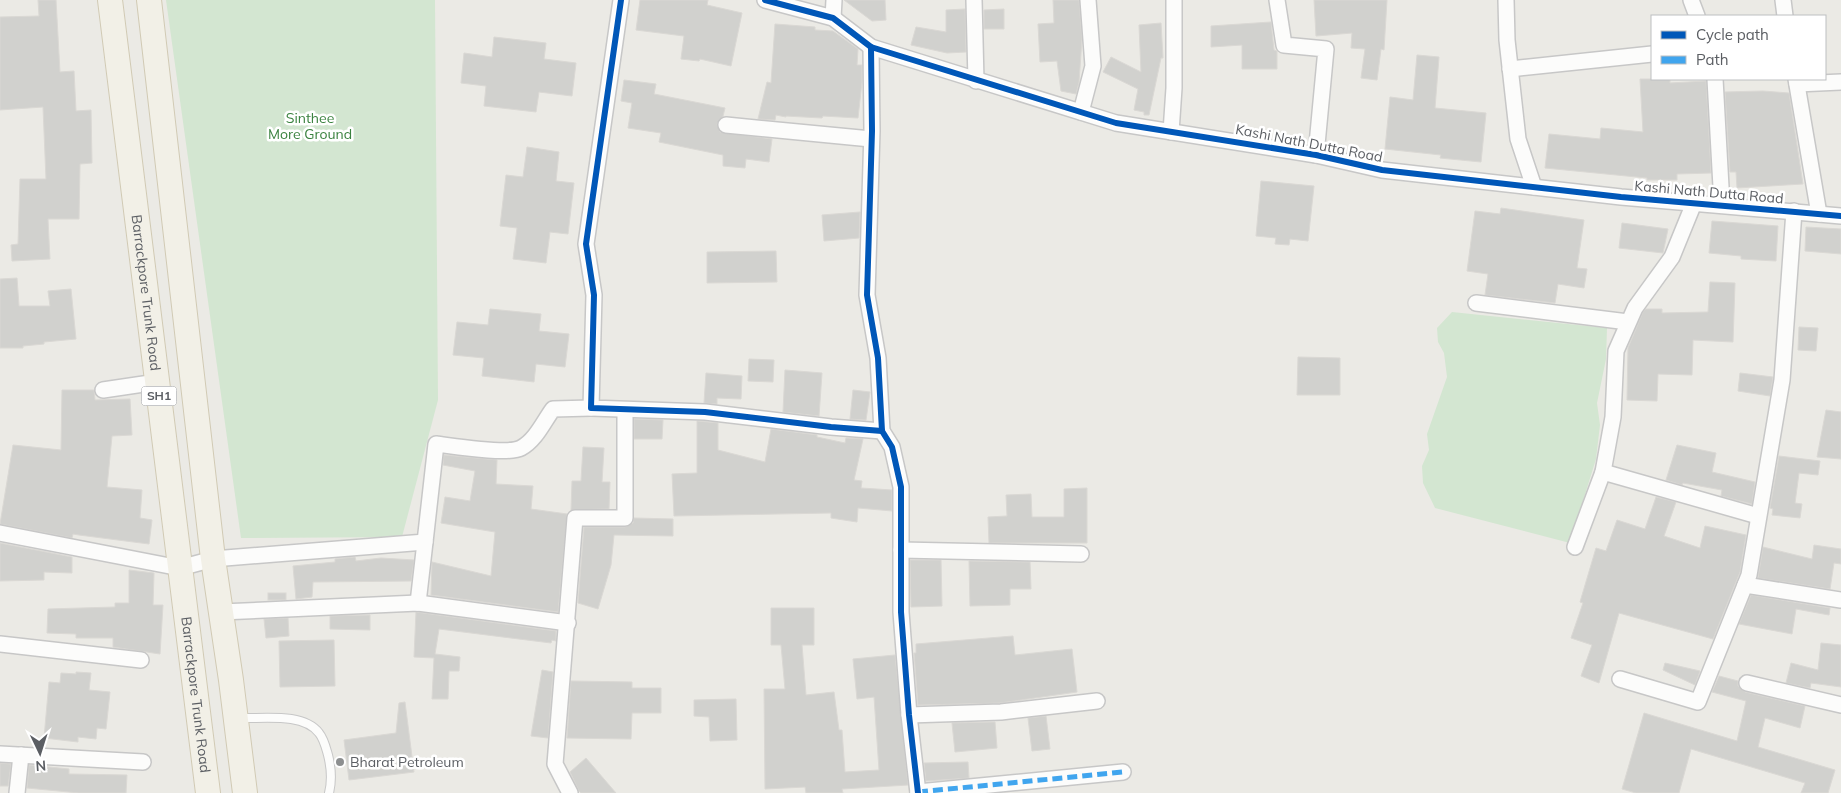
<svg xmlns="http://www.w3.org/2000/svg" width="1841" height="793" font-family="Mulish,sans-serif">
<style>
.green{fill:#d3e6d1}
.building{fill:#d1d1ce;stroke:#dad8d4}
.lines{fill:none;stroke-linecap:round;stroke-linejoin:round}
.lane-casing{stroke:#c7c7c7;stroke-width:10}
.street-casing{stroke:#c7c7c7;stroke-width:18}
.primary-casing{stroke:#d1cab4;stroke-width:26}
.lane{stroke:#fcfcfb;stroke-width:8}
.street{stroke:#fcfcfb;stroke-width:15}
.primary{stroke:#f2f0e7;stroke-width:24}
.quiet{stroke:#40a5ee;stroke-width:5;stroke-dasharray:10 5;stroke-linecap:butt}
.cycleway-casing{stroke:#fff;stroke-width:9}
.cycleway{stroke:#0057b8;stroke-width:6}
.poi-dot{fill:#8d8f90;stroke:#fff;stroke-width:2}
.labels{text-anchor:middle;stroke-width:5;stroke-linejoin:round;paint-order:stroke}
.shield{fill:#fff;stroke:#8c8e92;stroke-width:1}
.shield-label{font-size:12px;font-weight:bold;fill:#5b5e63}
.park-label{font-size:14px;fill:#3a823f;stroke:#fff}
.street-label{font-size:14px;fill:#5b5e63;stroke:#fff}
.poi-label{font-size:14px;fill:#5b5e63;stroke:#fff;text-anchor:start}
</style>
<rect width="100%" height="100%" fill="#ebeae5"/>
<g class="green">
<polygon points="166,0 435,0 438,400 402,537 241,538"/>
<polygon points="1452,312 1607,328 1606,359 1597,403 1600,425 1596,459 1570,543 1435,508 1423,483 1422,466 1429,450 1427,434 1447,377 1444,353 1438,342 1437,328"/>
</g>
<g class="building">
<polygon points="38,0 56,0 60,72 74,71 76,111 91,110 92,163 80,164 79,219 48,219 50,259 12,261 11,245 18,244 20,179 46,179 43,107 0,110 0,17 39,16"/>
<polygon points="640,0 708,0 707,5 742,13 731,66 700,59 699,61 681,59 684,36 636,30"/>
<polygon points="844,0 885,0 886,20 872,21"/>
<polygon points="1053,0 1079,0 1082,39 1079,82 1076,94 1061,91 1057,61 1040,62 1038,24 1054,23"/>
<polygon points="1314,0 1387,0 1384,50 1381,49 1377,80 1361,78 1365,49 1351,48 1352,33 1316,36"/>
<polygon points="965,9 966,52 947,53 911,45 916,27 946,32 946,10"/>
<polygon points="1004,9 1004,29 984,29 984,10"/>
<polygon points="1271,22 1274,50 1277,51 1277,69 1242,69 1242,45 1211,47 1211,26"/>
<polygon points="1161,23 1163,58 1161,58 1149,115 1144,115 1144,112 1134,110 1138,89 1103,72 1111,57 1141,72 1139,25"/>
<polygon points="775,24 815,27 815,30 833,31 858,49 857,65 862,65 862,82 858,118 823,116 822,118 786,116 786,117 776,115 775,120 758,119 767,82 771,83"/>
<polygon points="494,37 546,43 544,59 576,63 572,96 539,92 536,112 484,106 486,86 461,83 464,53 492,57"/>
<polygon points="1417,55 1439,57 1435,108 1486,113 1481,162 1440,158 1441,155 1385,149 1390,97 1413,100"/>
<polygon points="1640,79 1670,79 1670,83 1706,81 1711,173 1677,174 1677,180 1647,180 1647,178 1545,168 1549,134 1600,139 1601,128 1643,132"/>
<polygon points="624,80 656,84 654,94 725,108 723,116 717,124 720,132 772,139 769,162 746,159 745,168 723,166 723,155 659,142 661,133 628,128 632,103 621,101"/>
<polygon points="1763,91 1789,93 1803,184 1737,188 1736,172 1730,172 1725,92"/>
<polygon points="527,147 559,152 556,181 574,183 568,234 550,232 546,263 513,259 517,228 500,226 506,175 523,177"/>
<polygon points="1261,181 1314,186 1308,241 1290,239 1289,245 1275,244 1276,238 1256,236"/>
<polygon points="1501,208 1584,220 1577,268 1587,269 1584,288 1558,284 1555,303 1485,295 1488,274 1467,271 1475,211 1500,214"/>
<polygon points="860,212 859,238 824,241 822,215"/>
<polygon points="1712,221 1778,226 1776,261 1741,259 1741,256 1709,253"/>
<polygon points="1622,223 1668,229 1663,253 1619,248"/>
<polygon points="1806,227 1841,229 1841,254 1805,251"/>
<polygon points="776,251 777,282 707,283 707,252"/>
<polygon points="17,278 19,306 50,306 48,291 71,289 76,339 44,342 44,344 23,346 23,348 0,348 0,279"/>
<polygon points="1710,282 1735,283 1733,342 1693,340 1692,375 1658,374 1657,401 1627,400 1628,348 1643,312 1646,309 1662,309 1662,313 1708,312"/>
<polygon points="490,309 541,314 539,331 569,334 565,367 536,364 534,382 482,376 484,358 453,355 457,322 488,325"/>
<polygon points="1799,327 1818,328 1816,351 1798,350"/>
<polygon points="1298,357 1340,358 1340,395 1297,395"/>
<polygon points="749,359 774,360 773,382 748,381"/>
<polygon points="785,370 822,373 819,416 783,412"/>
<polygon points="706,373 742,376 741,399 717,398 717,404 704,403"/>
<polygon points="1740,373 1773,377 1770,396 1738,391"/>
<polygon points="62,390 94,390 95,400 130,399 132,435 112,436 107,487 142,490 140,518 152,520 149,544 79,535 73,534 72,538 0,524 13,445 61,450"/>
<polygon points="853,390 870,392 866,420 850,419"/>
<polygon points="1826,410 1841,412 1841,459 1817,457"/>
<polygon points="634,419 663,420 662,439 634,439"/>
<polygon points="697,421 718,423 718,450 765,462 771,429 817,435 817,437 845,443 846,438 863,439 854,480 862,481 861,488 892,490 892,511 858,508 857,522 831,518 831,513 674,516 672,474 697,473"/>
<polygon points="1677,445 1716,453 1712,472 1755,482 1752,504 1721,496 1722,490 1683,483 1682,485 1666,480"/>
<polygon points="583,447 604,448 602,482 610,482 609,509 571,510 572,481 581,481"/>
<polygon points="444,455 497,460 496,484 533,486 531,509 567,514 558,612 431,595 432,562 491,576 495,532 441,523 445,497 470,501 475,471 443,465"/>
<polygon points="1779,456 1820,461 1818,475 1799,473 1795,503 1802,504 1800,518 1772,515 1773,509 1770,508"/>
<polygon points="1087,488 1087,543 989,543 988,517 1007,516 1006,495 1031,494 1032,517 1064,517 1064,489"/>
<polygon points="1656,497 1676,502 1664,536 1700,548 1705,526 1746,535 1740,572 1713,639 1619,613 1599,683 1581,676 1592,645 1571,638 1583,603 1580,602 1596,548 1606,551 1617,520 1645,529"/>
<polygon points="634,518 673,519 673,536 614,535 611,565 598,609 578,603 584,527 625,527 633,523"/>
<polygon points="0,543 72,557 72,573 44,572 44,580 0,581"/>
<polygon points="1814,545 1841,549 1841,564 1834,563 1830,589 1758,578 1763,547 1812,559"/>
<polygon points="355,557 356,561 381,558 414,560 411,581 313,582 312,597 296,599 293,566 335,562 335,559"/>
<polygon points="910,560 941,560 942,606 911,607"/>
<polygon points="969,561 1030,562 1031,589 1010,589 1010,605 970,606"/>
<polygon points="129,570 154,573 153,605 163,605 160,654 113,647 113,638 76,638 76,634 47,633 48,609 115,607 115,603 129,603"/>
<rect x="268" y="593" width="18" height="7"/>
<polygon points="1751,595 1830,608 1829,615 1796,609 1792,634 1739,624"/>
<polygon points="771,608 814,608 814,645 802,645 806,695 834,692 839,730 842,730 845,772 879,770 874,697 857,699 853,659 895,655 908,785 842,789 843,793 806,793 805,787 765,789 764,689 785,689 781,645 771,645"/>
<polygon points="416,612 556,631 556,641 552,640 551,643 439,629 435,654 460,657 459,671 449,671 448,699 432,699 434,658 414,657"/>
<polygon points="370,615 370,630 330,629 330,616"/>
<polygon points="288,618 289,636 266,638 264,619"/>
<polygon points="1013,636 1015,655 1072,649 1077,692 1000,703 918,705 914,653 916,653 916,644"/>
<polygon points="334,640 335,686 280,687 279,641"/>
<polygon points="1821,643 1841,645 1841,687 1811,683 1810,688 1786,683 1791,663 1818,670"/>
<polygon points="1665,663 1700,671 1695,685 1663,670"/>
<polygon points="542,670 553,672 548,738 531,736"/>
<polygon points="76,672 91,673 89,690 110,692 106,729 97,728 96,739 78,737 78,742 44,738 49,682 60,683 61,673 76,674"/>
<polygon points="1719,676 1738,681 1738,686 1745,692 1805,706 1800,728 1765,718 1758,747 1835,770 1828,793 1801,793 1805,783 1691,749 1679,793 1636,793 1622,789 1644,713 1737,741 1746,701 1712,692"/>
<polygon points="571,681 632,682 632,688 661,688 661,713 632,713 631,739 567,738"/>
<polygon points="736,699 737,740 710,741 709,717 694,716 694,700"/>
<polygon points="405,702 414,772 349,780 344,740 396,733 399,703"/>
<polygon points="1046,716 1050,749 1032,751 1028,718"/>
<polygon points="995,722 997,748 955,752 952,723"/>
<polygon points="586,758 616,793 581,793 579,791 570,772"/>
<polygon points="968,762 969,778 926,781 924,763"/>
<polygon points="0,763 11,764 8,786 0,786"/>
<polygon points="29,765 69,769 69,774 127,775 126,793 79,793 27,788"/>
</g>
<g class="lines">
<g class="lane-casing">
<path id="lane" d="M238 718C262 719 303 712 319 733 324 739 326 748 328 755 331 767 332 781 329 793"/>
</g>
<g class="street-casing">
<g id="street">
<polyline points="621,0 586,244 594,295 591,408 705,412 831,427 882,431"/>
<polyline points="765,0 833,18 871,47 1116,123 1316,155 1382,170 1621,197 1841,216"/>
<polyline points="974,0 976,81"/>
<polyline points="1277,0 1284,45 1326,49 1316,155"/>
<polyline points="1506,0 1507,40 1518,139 1534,187"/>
<polyline points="1691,0 1697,16"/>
<polyline points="1783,0 1785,16"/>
<polyline points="833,18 834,0"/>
<polyline points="871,47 872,131 867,295 878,358 882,431 892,447 901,487 901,612 909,715 918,793"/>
<polyline points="1510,69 1652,54"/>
<polyline points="1715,79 1722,205"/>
<polyline points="1796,79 1819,214"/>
<polyline points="1797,84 1841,82"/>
<polyline points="1081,112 1093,66 1088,0"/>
<polyline points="726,125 871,139"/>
<polyline points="1171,132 1174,88 1174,0"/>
<polyline points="1476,303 1628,322"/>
<polyline points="103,390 157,382"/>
<polyline points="1603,472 1758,516"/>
<path d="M0 533 180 568 213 559 425 542 436 444C453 446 508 455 521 448 536 440 544 421 553 409L591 408"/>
<polyline points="1575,547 1603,472 1613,417 1616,351 1635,308 1672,257 1694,203"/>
<polyline points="901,550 1081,554"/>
<polyline points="1745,585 1841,600"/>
<polyline points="418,603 425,542"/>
<polyline points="221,612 418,603 568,623"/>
<polyline points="0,644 141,660"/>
<polyline points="1620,679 1698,702 1749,575 1782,380 1794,211"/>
<polyline points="1747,683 1841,705"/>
<polyline points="909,715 1001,712 1097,701"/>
<polyline points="0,754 143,762"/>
<polyline points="918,792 1123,772"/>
<polyline points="17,793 21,755"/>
<polyline points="570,793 555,764 575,518 625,518 625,410"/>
</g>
</g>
<g class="primary-casing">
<g id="primary">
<path id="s1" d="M110 0 208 793"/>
<polyline points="149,0 213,559 231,680 245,793"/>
</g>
</g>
<use href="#lane" class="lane"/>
<use href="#street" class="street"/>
<use href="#primary" class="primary"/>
<polyline class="quiet" points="918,792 1123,772"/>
<g class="cycleway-casing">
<g id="cycleway">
<polyline points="621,0 586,244 594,295 591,408 705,412 831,427 882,431"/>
<polyline points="765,0 833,18 871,47 1116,123 1316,155 1382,170 1621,197 1841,216"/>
<polyline points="871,47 872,131 867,295 878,358 882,431 892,447 901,487 901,612 909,715 918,793"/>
</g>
</g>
<use href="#cycleway" class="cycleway"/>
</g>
<circle class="poi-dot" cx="340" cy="762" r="5"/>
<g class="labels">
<rect class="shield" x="141.5" y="386.5" width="35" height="19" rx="4"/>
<g class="shield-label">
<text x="159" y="400">SH1</text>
</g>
<g class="park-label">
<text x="310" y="123">Sinthee<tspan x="310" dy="16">More Ground</tspan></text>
</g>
<g class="street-label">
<text transform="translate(1309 143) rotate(11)" y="5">Kashi Nath Dutta Road</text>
<text transform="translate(1709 192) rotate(5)" y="5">Kashi Nath Dutta Road</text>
<text dy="5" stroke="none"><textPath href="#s1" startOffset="295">Barrackpore Trunk Road</textPath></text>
<text dy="5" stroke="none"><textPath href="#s1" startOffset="700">Barrackpore Trunk Road</textPath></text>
</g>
<g class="poi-label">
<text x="350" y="767">Bharat Petroleum</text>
</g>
</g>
<rect x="1651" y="15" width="175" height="65" fill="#ffffff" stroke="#bdbfc1"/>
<rect x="1661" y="31" width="25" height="8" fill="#0057b8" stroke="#bdbfc1"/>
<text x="1696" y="40" font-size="15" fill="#5b5e63">Cycle path</text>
<rect x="1661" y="56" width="25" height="8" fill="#40a5ee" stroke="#bdbfc1"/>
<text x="1696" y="65" font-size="15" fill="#5b5e63">Path</text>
<g transform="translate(40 753) rotate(176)" stroke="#ffffff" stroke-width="4" paint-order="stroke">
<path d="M0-4L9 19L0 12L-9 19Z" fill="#5b5e63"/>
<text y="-8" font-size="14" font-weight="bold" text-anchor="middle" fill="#5b5e63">N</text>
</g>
</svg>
